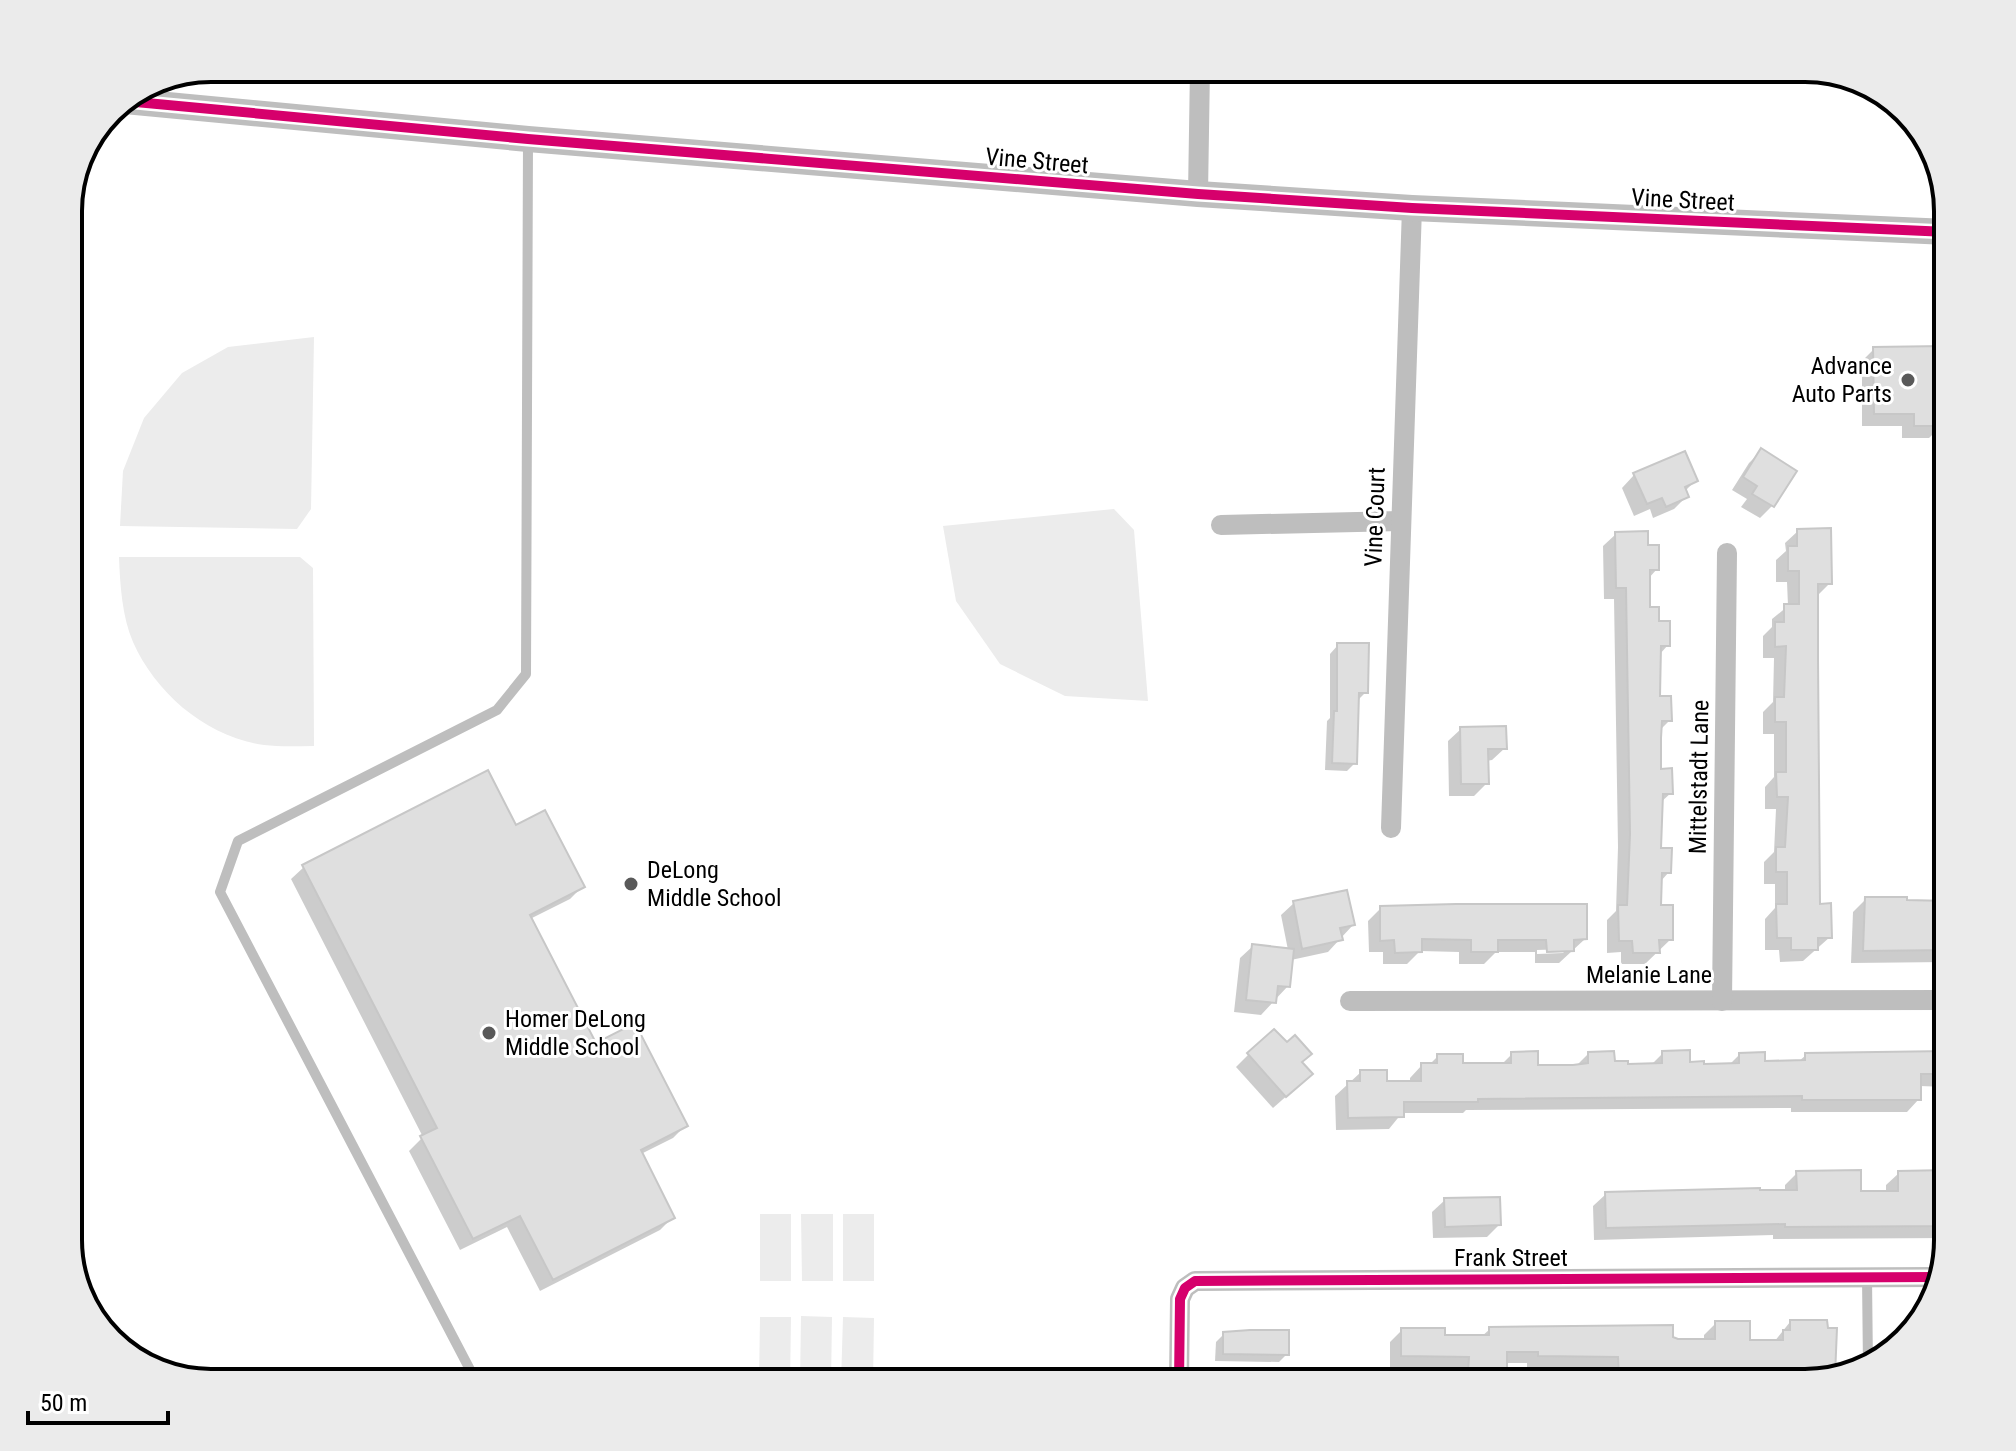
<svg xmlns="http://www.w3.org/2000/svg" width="2016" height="1451" font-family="'Roboto Condensed',sans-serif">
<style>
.green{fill:#ececec}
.shadow{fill:#0003;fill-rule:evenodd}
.building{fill:#dfdfdf;stroke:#c7c7c7;stroke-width:2}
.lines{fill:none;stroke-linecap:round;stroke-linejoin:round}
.service{stroke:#bebebe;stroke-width:10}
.minor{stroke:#bebebe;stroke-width:20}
.tertiary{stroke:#bebebe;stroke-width:26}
.cycleway-casing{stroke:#fff;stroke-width:15}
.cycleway{stroke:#d6006c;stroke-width:10}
.poi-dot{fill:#595959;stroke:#fff;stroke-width:3}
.labels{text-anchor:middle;stroke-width:6;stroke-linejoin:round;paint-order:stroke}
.street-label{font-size:24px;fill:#000;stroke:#fff}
.poi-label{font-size:24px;fill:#000;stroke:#fff;text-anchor:start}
.rim{fill:none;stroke:#000;stroke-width:4}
</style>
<rect width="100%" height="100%" fill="#fff"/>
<g class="green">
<polygon points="314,337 311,509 297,529 120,526 123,471 144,418 182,373 228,347"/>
<polygon points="1114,509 1134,530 1148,701 1065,696 1000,664 956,601 943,526"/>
<path d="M119 557H300L313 568 314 746C298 746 280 747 264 745 207 737 156 694 133 642 122 617 120 584 119 557Z"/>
<rect x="760" y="1214" width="31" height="67"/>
<polygon points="801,1214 833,1214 833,1281 802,1281"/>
<rect x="843" y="1214" width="31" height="67"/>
<polygon points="801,1316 832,1317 831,1383 800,1383"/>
<polygon points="760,1317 791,1317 790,1383 759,1383"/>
<polygon points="843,1317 874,1318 873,1383 841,1383"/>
</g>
<g class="shadow">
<polygon points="1874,349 1942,425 1929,438 1902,438 1902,426 1862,426 1862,361"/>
<polygon points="1761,451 1794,471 1772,506 1760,518 1741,507 1747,499 1732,490 1749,463"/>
<polygon points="1634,475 1695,481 1685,491 1687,496 1674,509 1653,518 1650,509 1634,516 1622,488"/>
<polygon points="1798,531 1830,583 1817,596 1818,906 1830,937 1803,961 1780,962 1779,950 1765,950 1765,919 1775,908 1775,884 1764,884 1764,862 1774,852 1776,809 1765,809 1765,787 1774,777 1774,734 1763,734 1763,712 1773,702 1774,658 1763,658 1763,636 1772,627 1772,619 1788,606 1787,582 1776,582 1776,560 1786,551 1785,543"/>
<polygon points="1616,534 1646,548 1657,569 1648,579 1648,609 1668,645 1659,655 1658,698 1670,720 1659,731 1659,771 1671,793 1661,802 1659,850 1669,872 1660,882 1659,907 1671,939 1645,964 1621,964 1621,952 1607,953 1607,920 1616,911 1618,847 1614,599 1604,599 1603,546"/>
<polygon points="1338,645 1366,692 1358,700 1355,763 1347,771 1325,770 1327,721 1330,718 1330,654"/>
<polygon points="1461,729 1505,748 1492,760 1486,761 1487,783 1474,796 1449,796 1448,741"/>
<polygon points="515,827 582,887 570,899 530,919 595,1046 685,1126 673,1138 641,1154 673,1217 660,1230 540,1291 507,1227 460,1250 409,1151 423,1137 291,879 304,867"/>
<polygon points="1866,899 1948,903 1948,962 1851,963 1853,912"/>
<polygon points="1294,903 1353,925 1328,952 1291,960 1288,986 1261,1015 1234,1012 1240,958 1253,946 1288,950 1281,915"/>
<path d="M1381 908 1585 939 1559 963H1535V952H1496L1484 964H1459V952L1420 951 1407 964H1383V952H1369L1368 921ZM1567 949 1563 953 1537 954V950Z"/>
<polygon points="1945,1047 1948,1047 1948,1087 1919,1086 1919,1099 1907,1112 1791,1112 1791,1108 1466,1110 1463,1113 1402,1113 1389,1129 1336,1130 1335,1096 1361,1072 1385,1083 1410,1083 1410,1078 1422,1065 1429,1065 1438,1056 1461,1065 1501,1065 1512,1054 1536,1067 1576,1066 1588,1054 1627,1066 1650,1066 1663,1053 1688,1064 1702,1066 1729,1065 1739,1055 1763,1063 1798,1062 1806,1055 1938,1053"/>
<polygon points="1248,1055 1300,1063 1298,1086 1273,1108 1236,1067"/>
<polygon points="1948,1172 1948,1238 1773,1239 1773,1235 1594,1240 1593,1206 1606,1194 1785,1192 1785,1185 1797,1173 1859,1193 1886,1193 1886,1185 1899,1173"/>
<polygon points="1445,1200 1499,1225 1487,1237 1433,1238 1432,1212"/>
<polygon points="1910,1319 1921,1319 1919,1327 1893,1348 1893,1336"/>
<polygon points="1790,1322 1835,1330 1834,1376 1805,1383 1607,1383 1607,1368 1527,1368 1527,1363 1505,1363 1505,1373 1495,1383 1457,1383 1457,1368 1390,1368 1390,1342 1402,1330 1443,1337 1481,1337 1490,1329 1704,1341 1704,1335 1716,1323 1748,1342 1774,1342"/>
<polygon points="1224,1334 1287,1354 1279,1362 1215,1361 1216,1342"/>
</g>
<g class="building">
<polygon points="1943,346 1944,426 1914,426 1914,414 1874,414 1873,347"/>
<polygon points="1761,448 1797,471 1774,507 1752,494 1757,486 1743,477"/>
<polygon points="1685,451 1698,481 1685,487 1689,497 1666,507 1662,498 1647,504 1633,473"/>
<polygon points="1831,528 1832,584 1818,584 1818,660 1820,904 1831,903 1832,938 1818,938 1818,950 1791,950 1791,938 1777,938 1776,904 1787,904 1787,872 1776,872 1776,847 1785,847 1788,797 1777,797 1776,772 1786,772 1786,722 1775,722 1775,697 1784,697 1786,646 1775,647 1775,622 1784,622 1784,604 1799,604 1799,571 1788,571 1788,546 1797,546 1797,529"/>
<polygon points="1648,531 1648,545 1659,545 1659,570 1650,570 1650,607 1659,607 1659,621 1670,621 1670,646 1661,646 1660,696 1671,696 1672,721 1662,721 1661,738 1661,769 1672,768 1673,794 1663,794 1661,848 1672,848 1671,873 1662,873 1661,905 1673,905 1673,940 1659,940 1660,953 1633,953 1632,941 1619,941 1618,905 1627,905 1630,834 1626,588 1616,588 1615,532"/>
<polygon points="1337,643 1369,643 1368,693 1359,693 1357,764 1332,763 1334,711 1337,711"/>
<polygon points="1506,726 1507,749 1488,749 1489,784 1461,784 1460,727"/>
<polygon points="488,770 516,825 545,810 585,887 530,915 596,1043 635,1023 688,1126 641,1150 675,1218 553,1280 520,1216 473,1239 420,1136 437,1128 302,865"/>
<polygon points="1347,890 1355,925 1340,928 1343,940 1302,949 1293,901"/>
<polygon points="1865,897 1907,897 1907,900 1948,901 1948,950 1863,951"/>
<polygon points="1456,904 1587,904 1587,939 1574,940 1574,951 1547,952 1546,940 1498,940 1498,952 1471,952 1471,940 1422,939 1422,952 1395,953 1394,940 1380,941 1380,906"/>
<polygon points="1252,944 1294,949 1290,987 1278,986 1276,1003 1246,1000"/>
<polygon points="1274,1029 1287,1042 1295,1035 1312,1054 1302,1062 1313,1074 1286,1097 1247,1053"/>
<polygon points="1690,1050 1690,1062 1704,1061 1704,1064 1739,1063 1739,1053 1765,1052 1765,1061 1805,1060 1805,1053 1948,1051 1948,1074 1921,1074 1921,1100 1802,1100 1802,1096 1478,1099 1478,1102 1404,1102 1404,1117 1348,1118 1347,1081 1360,1081 1360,1070 1387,1070 1387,1081 1421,1081 1421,1063 1437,1063 1437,1054 1463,1054 1463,1063 1511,1063 1511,1052 1538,1051 1538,1065 1573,1065 1588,1063 1588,1052 1614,1051 1615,1061 1628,1061 1628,1064 1662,1063 1662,1051"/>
<polygon points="1861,1170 1861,1191 1898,1191 1898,1171 1948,1170 1948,1226 1785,1227 1785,1224 1606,1228 1605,1192 1760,1188 1760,1190 1797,1190 1796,1171"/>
<polygon points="1500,1197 1501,1225 1445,1227 1444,1198"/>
<polygon points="1790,1320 1827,1320 1828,1328 1837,1328 1835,1376 1805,1383 1785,1383 1785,1377 1705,1377 1705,1371 1619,1374 1618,1357 1538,1356 1538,1352 1507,1352 1507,1374 1468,1373 1469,1357 1401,1356 1401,1328 1445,1328 1445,1335 1489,1335 1489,1327 1673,1325 1673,1337 1678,1339 1715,1339 1715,1321 1750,1321 1750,1340 1783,1340 1783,1330 1790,1330"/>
<polygon points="1250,1330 1289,1330 1289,1355 1223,1354 1223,1332"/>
</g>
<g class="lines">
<g class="service">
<polyline points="1867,1277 1868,1368"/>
<polyline points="477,1383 220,892 238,841 497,710 526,674 528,141"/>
</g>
<g class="minor">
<polyline points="1198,194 1200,68"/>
<polyline points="1221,525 1401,521"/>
<polyline points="1391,828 1412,208"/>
<polyline points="1350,1001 1948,1000"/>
<polyline points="1722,1001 1727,553"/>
<polyline points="1179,1383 1180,1299 1185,1288 1195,1281 1936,1277"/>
</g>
<polyline class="tertiary" points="125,101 528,139 1198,194 1412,208 1948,232"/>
<g class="cycleway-casing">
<g id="cycleway">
<polyline points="125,101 528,139 1198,194 1412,208 1948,232"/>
<polyline points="1179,1383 1180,1299 1185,1288 1195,1281 1936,1277"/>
</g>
</g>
<use href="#cycleway" class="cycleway"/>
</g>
<g class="poi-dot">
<circle cx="1908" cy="380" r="8"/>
<circle cx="631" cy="884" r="8"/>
<circle cx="489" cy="1033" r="8"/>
</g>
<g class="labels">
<g class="street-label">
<text transform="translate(1037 161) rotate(5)" y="8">Vine Street</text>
<text transform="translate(1683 200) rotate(3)" y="8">Vine Street</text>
<text transform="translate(1375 517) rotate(-88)" y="8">Vine Court</text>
<text transform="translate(1699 777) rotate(-89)" y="8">Mittelstadt Lane</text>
<text x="1649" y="983">Melanie Lane</text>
<text x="1511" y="1266">Frank Street</text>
</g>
<g class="poi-label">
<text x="1892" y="374" text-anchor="end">Advance<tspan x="1892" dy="28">Auto Parts</tspan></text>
<text x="647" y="878">DeLong<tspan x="647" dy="28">Middle School</tspan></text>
<text x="505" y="1027">Homer DeLong<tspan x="505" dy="28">Middle School</tspan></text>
</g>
</g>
<path d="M0 0H2016V1451H0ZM211 82H1805A129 129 0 0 1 1934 211V1240A129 129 0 0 1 1805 1369H211A129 129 0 0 1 82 1240V211A129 129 0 0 1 211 82Z" fill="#ebebeb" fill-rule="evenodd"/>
<path class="rim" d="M211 82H1805A129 129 0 0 1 1934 211V1240A129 129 0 0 1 1805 1369H211A129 129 0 0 1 82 1240V211A129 129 0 0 1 211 82Z"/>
<path d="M28 1411v12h140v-12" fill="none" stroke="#000000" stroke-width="4"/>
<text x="40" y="1411" font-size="24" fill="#000000" stroke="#ffffff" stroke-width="6" paint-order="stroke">50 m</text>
</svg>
